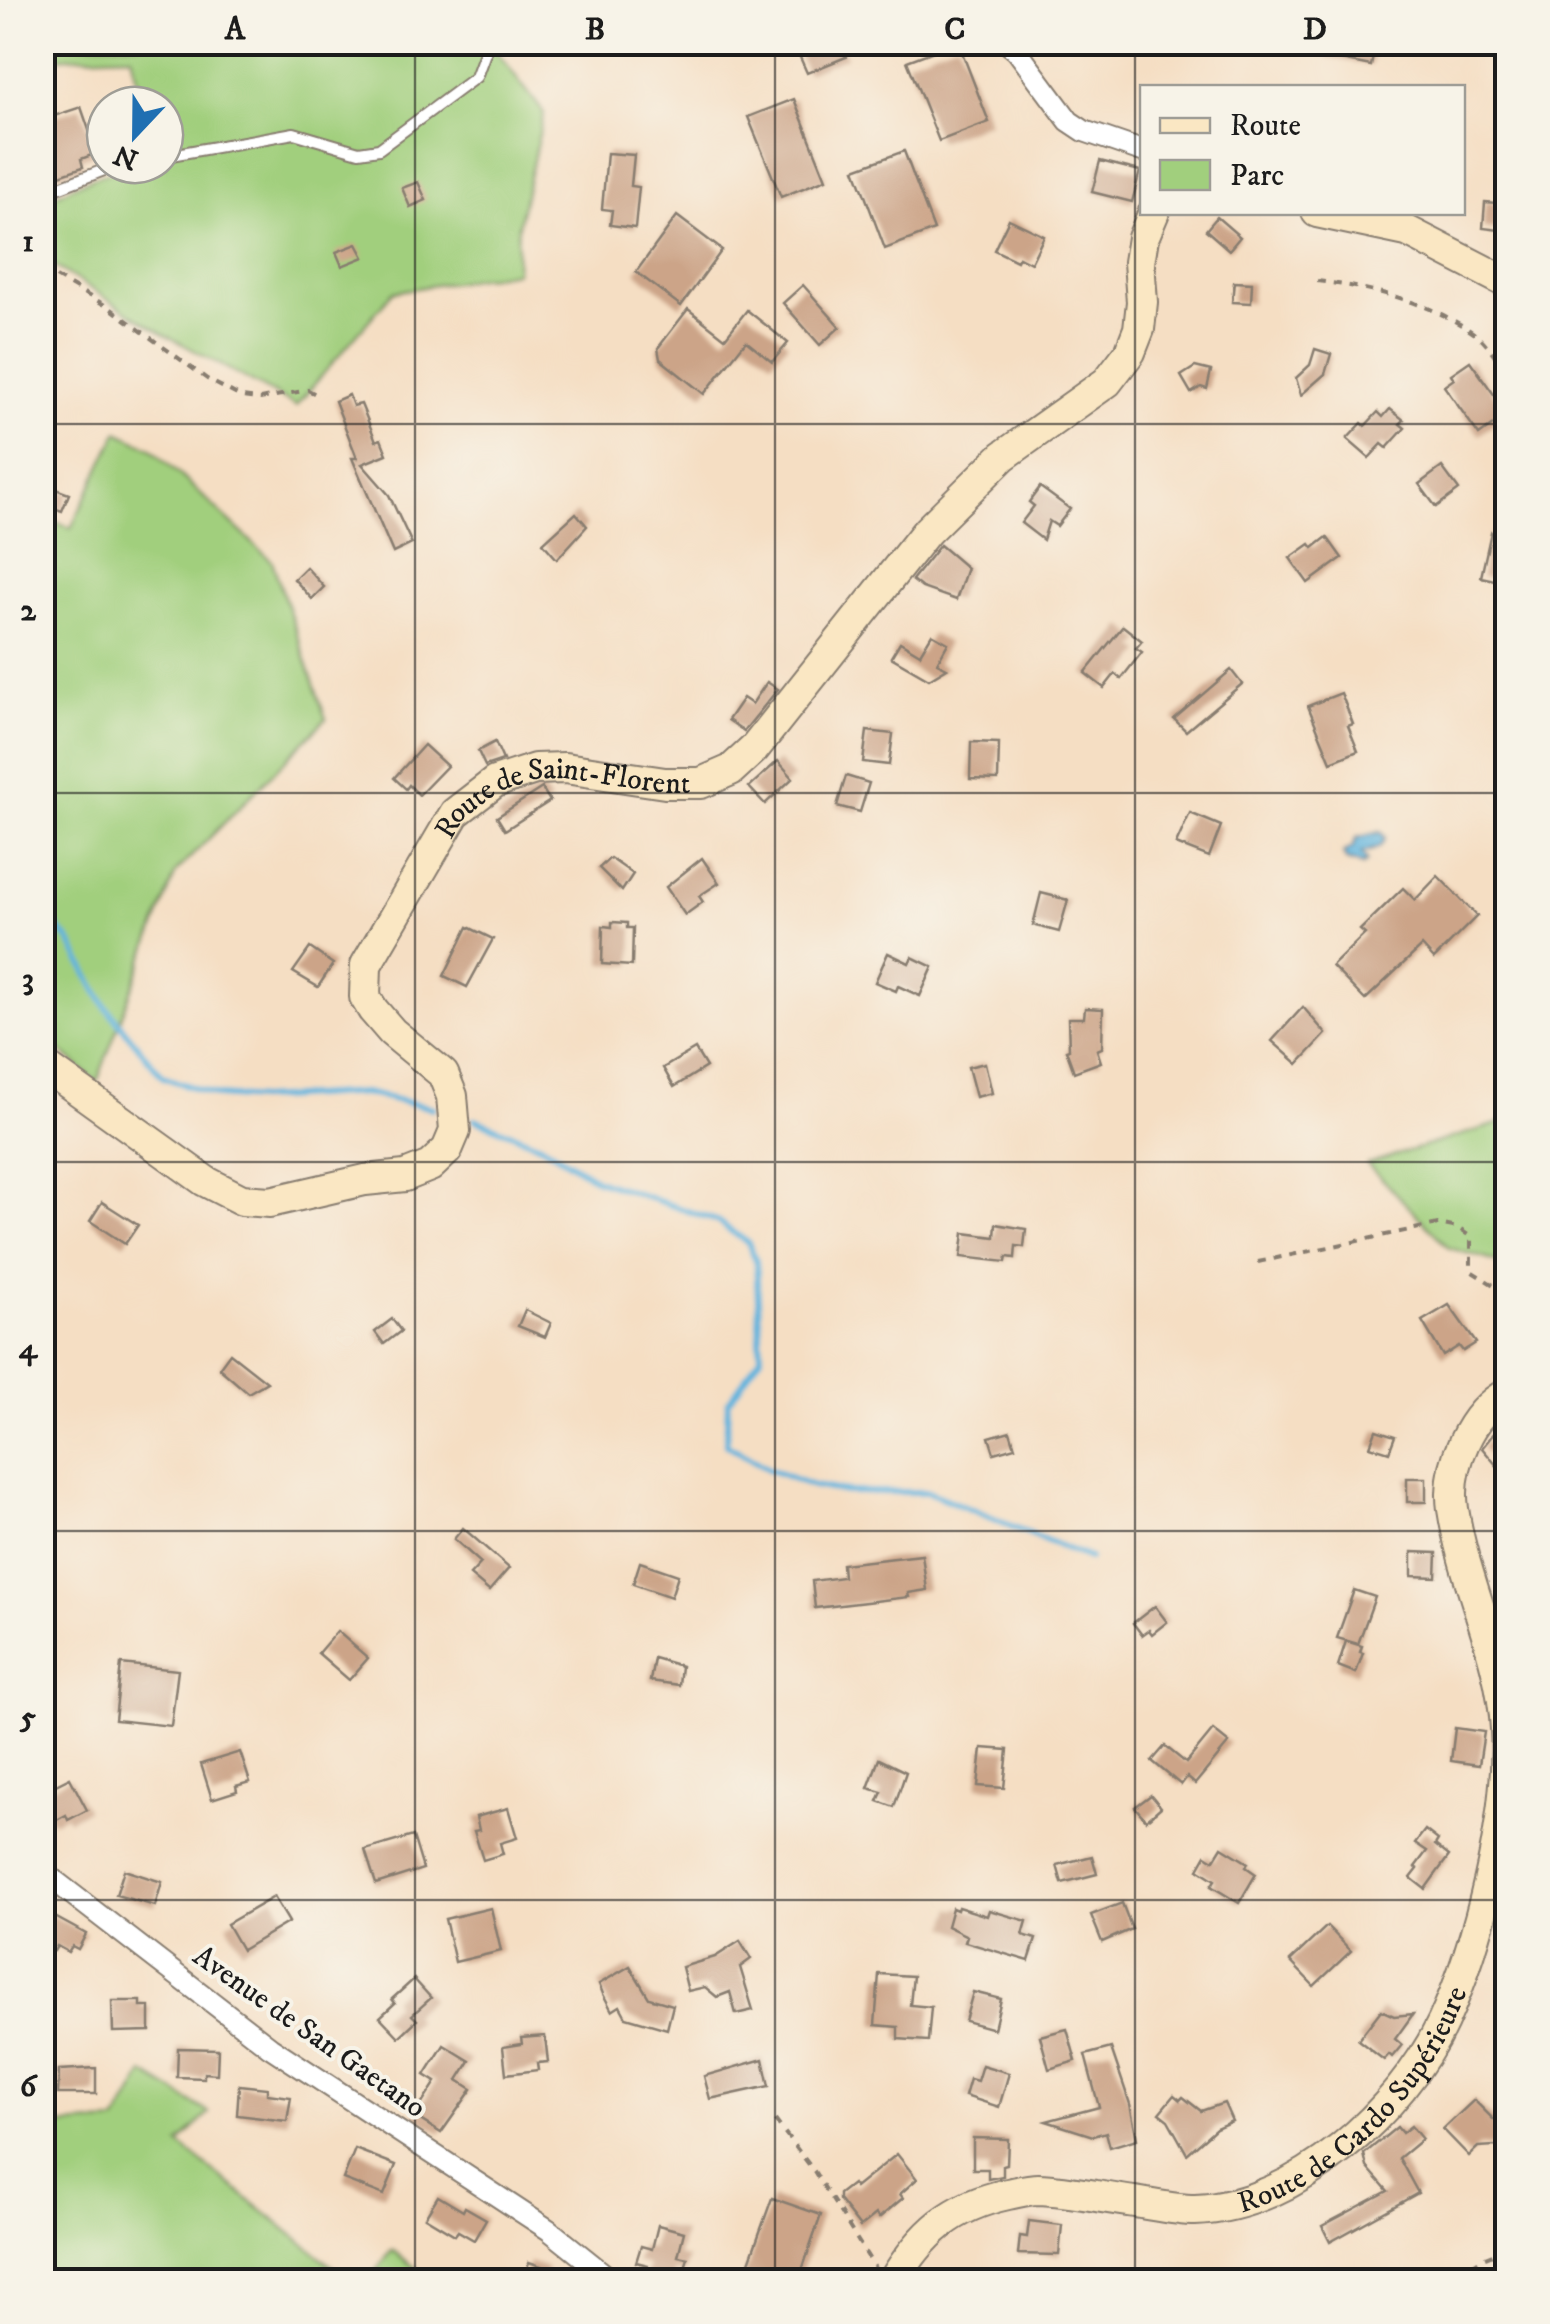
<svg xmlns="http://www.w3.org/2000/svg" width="1550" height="2324" font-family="'IM FELL DW Pica',serif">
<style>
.green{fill:#a1cf7d;stroke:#5e764c;stroke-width:2.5}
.water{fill:#62b4dd;stroke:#3f687c;stroke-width:2.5}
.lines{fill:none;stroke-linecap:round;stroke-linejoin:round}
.stream{stroke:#62b4dd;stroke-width:6}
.building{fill:#cca488}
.lane-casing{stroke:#887d70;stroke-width:14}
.street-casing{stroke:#887d70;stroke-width:24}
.secondary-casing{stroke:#887d70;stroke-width:34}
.path{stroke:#887d70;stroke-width:4;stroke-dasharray:8 8;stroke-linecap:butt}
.lane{stroke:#fff;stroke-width:10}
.street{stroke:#fff;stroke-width:20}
.secondary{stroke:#fae7c3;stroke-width:30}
.grid{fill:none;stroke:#1c1c1c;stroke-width:2.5;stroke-opacity:0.55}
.labels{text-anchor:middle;stroke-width:8;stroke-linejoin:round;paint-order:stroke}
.street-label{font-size:30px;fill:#1c1c1c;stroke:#f7f3e8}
.neatline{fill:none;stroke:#1c1c1c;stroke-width:4}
.grid-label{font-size:32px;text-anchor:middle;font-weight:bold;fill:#1c1c1c}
</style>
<rect width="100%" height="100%" fill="#f7f3e8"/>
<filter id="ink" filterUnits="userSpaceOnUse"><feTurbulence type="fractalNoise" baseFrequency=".01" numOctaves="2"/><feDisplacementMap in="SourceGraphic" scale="20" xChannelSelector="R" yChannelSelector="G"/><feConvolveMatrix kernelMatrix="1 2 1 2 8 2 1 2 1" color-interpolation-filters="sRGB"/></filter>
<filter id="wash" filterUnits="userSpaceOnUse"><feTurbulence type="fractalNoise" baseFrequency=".0048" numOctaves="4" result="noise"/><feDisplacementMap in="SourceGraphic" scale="40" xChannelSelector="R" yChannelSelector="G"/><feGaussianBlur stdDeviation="2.25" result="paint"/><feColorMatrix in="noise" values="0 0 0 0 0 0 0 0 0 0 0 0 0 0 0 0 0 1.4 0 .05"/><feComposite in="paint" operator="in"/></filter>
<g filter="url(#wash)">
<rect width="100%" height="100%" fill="#f5dec3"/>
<g class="green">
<path d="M42 43H490L544 113 518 226 516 272 393 292 296 406 164 334 43 259V203C80 179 121 165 165 165V105H143L131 55 43 58Z"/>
<polygon points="118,432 151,448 272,561 326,719 176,872 97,1082 43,1036 42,517 71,528"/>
<polygon points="1507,1121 1507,1265 1449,1248 1367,1164"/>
<polygon points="144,2073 209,2113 179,2144 351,2281 43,2281 43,2114 62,2125 117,2122"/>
<polygon points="392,2250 433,2281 368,2281"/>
</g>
<path class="water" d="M1380 832 1385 837C1382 849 1373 850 1362 853L1367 861 1363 865 1346 860 1343 853 1354 846 1356 838Z"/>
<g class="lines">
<g class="stream">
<polyline points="42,910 69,940 106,1007 163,1077 218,1096 260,1099 364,1093 433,1108"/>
<polyline points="475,1119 543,1146 597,1180 717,1221 748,1243 756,1261 761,1356 728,1402 726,1444 768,1469 813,1486 847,1492 928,1492 1089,1558"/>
</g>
</g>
<g id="blocks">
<g class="building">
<polygon points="814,42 840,42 846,57 807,73 799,55 817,48"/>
<polygon points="958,42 989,122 939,141 907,61"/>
<polygon points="1292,42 1366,42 1364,50 1374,52 1371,66 1291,50"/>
<polygon points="794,99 826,179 781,197 748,117"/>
<polygon points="81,107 97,153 81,159 83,167 54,177 42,143 42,120"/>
<polygon points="904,151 934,230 885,249 855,169"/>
<polygon points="607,153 634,155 631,186 639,187 635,228 610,225 612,210 602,209"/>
<polygon points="1100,161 1140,171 1132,202 1092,192"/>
<polygon points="418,182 426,200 410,207 402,188"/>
<polygon points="1485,202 1508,204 1508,231 1483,228"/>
<polygon points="677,216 722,250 681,306 636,272"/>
<polygon points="1217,217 1240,237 1229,250 1206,230"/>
<polygon points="1009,219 1044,236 1031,263 1019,257 1017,261 994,250"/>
<polygon points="357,244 364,257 342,266 336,252"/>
<polygon points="1234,282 1252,283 1251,303 1232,302"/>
<polygon points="803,285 840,327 820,345 783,303"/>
<polygon points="688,309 725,338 747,310 788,343 772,362 746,341 704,394 660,359 658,348"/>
<polygon points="1315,349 1331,354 1325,374 1301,395 1296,378 1310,365"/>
<polygon points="1470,361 1508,414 1479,435 1444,386 1454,379 1451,374"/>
<polygon points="1195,367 1211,371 1207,389 1201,387 1191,393 1181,376"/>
<polygon points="349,395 353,406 361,404 376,441 381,439 387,454 362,464 389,495 412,544 393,553 352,458 357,458 335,401"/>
<polygon points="1390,409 1404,420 1400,424 1405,428 1387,448 1382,444 1369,458 1347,439 1362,423 1365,426 1378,412 1383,417"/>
<polygon points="1442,467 1459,490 1436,507 1419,484"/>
<polygon points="42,484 69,494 62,511 42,504"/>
<polygon points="1040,487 1070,509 1057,526 1049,521 1043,540 1021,523 1034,506 1029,502"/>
<polygon points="576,513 587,526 557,559 543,543"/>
<polygon points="1491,532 1508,554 1508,583 1481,577"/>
<polygon points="1327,537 1342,558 1308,583 1290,558 1310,544 1313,548"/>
<polygon points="940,545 967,568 956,600 922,588 912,580"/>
<polygon points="306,567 324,587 312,599 294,579"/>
<polygon points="1123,626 1142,641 1136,648 1142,652 1121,679 1115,674 1104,688 1085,673"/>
<polygon points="932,634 948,643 937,663 947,668 929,679 891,657 900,642 920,654"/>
<polygon points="1231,670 1242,684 1186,731 1174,719"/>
<polygon points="767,682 778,689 744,731 728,720 743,698 752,704"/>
<polygon points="1341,693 1353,724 1348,726 1358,751 1331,762 1308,706"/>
<polygon points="867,731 893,734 889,765 863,762"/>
<polygon points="495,742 503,760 485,766 478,751"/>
<polygon points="971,742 999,743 998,780 970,779"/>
<polygon points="424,745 447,766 419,795 409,785 406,789 394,778"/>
<polygon points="778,761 793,778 765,804 749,787"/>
<polygon points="846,776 869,783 860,812 837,806"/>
<polygon points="542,788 550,801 505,830 497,817"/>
<polygon points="1190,813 1221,826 1209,857 1176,844"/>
<polygon points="610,858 633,874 622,891 599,868"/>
<polygon points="702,858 719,883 699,896 703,902 685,915 666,887"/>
<polygon points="1438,876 1477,916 1434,959 1422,946 1365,1000 1332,966 1365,934 1360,930 1403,888 1415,900"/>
<polygon points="1041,893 1068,900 1059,932 1033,925"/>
<polygon points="612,922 627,923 627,928 633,928 632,966 602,964 603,926 612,927"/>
<polygon points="468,927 493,939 467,987 444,976"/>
<polygon points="310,948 333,964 318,987 293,972"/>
<polygon points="888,953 909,963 912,957 933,967 920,996 898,986 896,991 875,982"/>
<polygon points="1303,1007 1326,1034 1298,1064 1272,1041"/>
<polygon points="1085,1008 1103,1009 1102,1048 1097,1050 1101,1062 1074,1072 1066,1050 1069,1049 1068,1018 1084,1018"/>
<polygon points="695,1049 706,1067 674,1087 663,1068"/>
<polygon points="985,1063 992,1093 976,1097 968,1067"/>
<polygon points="102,1202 138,1225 125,1244 90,1221"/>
<polygon points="996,1224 1026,1229 1024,1247 1016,1246 1015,1258 1007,1257 1006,1262 961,1257 964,1233 995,1237"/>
<polygon points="1449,1305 1476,1343 1463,1351 1459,1346 1443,1356 1422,1321"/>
<polygon points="525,1310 551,1323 545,1337 518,1326"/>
<polygon points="392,1319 401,1331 384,1344 375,1332"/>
<polygon points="230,1353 258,1375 267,1382 248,1393 219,1368"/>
<polygon points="1508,1416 1508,1459 1498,1467 1482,1448"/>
<polygon points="1376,1430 1395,1436 1389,1452 1370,1446"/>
<polygon points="1010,1431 1015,1447 994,1453 989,1437"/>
<rect x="1407" y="1478" width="19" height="24"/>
<polygon points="463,1528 509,1568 489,1591 470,1575 481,1563 454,1539"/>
<polygon points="1412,1552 1437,1553 1436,1577 1412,1576"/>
<polygon points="922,1555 927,1590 908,1593 909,1597 815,1608 812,1581 843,1577 842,1564"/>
<polygon points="640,1562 678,1575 671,1597 633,1584"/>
<polygon points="1354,1590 1375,1597 1358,1644 1337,1638"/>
<polygon points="1155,1606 1167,1622 1152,1634 1149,1630 1142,1635 1133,1623"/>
<polygon points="337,1631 368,1658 349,1680 318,1653"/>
<polygon points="1346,1641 1362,1646 1360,1652 1363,1653 1356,1673 1338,1666"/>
<polygon points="654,1658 681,1666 679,1685 650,1681"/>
<polygon points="121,1664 178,1670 171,1726 115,1720"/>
<polygon points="1455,1728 1484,1732 1479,1765 1451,1761"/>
<polygon points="1213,1730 1229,1743 1195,1784 1187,1777 1181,1785 1152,1761 1165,1746 1186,1763"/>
<polygon points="982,1748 1008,1750 1004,1788 978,1786"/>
<polygon points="240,1752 250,1782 236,1786 237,1791 212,1799 201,1764"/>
<polygon points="879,1759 906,1772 894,1807 878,1801 882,1792 868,1788"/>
<polygon points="70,1778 87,1810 68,1820 66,1815 53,1822 51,1818 42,1823 42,1792"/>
<polygon points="1151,1795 1161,1807 1146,1820 1135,1807"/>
<polygon points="508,1808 517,1838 500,1843 503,1854 483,1860 474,1831 479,1830 476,1817"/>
<polygon points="1425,1830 1438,1840 1435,1845 1449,1856 1425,1889 1411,1878 1418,1869 1415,1867 1427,1851 1415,1843"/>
<polygon points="413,1836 423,1869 376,1884 365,1850"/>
<polygon points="1222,1847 1248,1863 1246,1867 1256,1874 1239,1903 1211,1886 1215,1880 1198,1869 1206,1855 1214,1860"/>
<polygon points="1092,1856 1097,1874 1062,1883 1057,1865"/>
<polygon points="124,1870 162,1882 155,1906 116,1895"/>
<polygon points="274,1897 289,1922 242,1950 227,1924"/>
<polygon points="1122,1903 1132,1929 1102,1942 1091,1915"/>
<polygon points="958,1907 987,1916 989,1910 1027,1921 1023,1935 1036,1939 1029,1961 965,1942 967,1936 947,1926 952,1908 957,1910"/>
<polygon points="491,1908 501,1951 455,1962 445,1919"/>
<polygon points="42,1910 86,1934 78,1949 72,1946 68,1952 57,1946 54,1951 42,1945"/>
<polygon points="1327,1926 1351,1951 1314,1986 1290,1961"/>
<polygon points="740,1941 751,1959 740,1967 753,2010 736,2014 730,1992 717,1997 705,1987 688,1991 682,1967 715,1957"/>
<polygon points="630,1966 649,1998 673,2005 667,2029 626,2017 620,2006 612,2011 603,1994 599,1984"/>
<polygon points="879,1974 913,1976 910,2005 931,2007 928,2041 898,2039 898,2027 875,2025"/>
<polygon points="414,1979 431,1998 412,2015 417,2020 399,2037 380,2017 395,2003 392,1999"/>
<polygon points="973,1992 1001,1999 994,2029 965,2021"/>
<polygon points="112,2001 141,2001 141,2007 150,2007 150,2031 113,2032"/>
<polygon points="1381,2010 1394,2016 1413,2014 1395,2039 1402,2045 1392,2057 1389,2054 1384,2060 1358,2040"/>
<polygon points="1067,2029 1076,2061 1049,2069 1040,2036"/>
<polygon points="545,2036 548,2062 537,2063 538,2070 506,2074 503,2047 522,2044 521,2038"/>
<polygon points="444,2045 470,2061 458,2080 472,2089 441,2133 414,2116 436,2082 425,2075"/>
<polygon points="178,2048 218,2049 217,2074 204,2073 204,2078 177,2077"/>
<polygon points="1111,2048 1130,2104 1137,2139 1110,2147 1106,2132 1093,2136 1046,2121 1099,2107 1085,2055"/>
<polygon points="763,2059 769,2086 710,2099 704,2076"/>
<polygon points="982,2065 1009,2073 999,2107 965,2096 970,2079 977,2081"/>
<polygon points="96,2068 96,2094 58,2094 59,2070"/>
<polygon points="239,2085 267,2088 267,2094 291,2097 287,2121 237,2115"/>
<polygon points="1174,2095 1180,2100 1183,2097 1201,2111 1224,2103 1232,2121 1216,2128 1187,2154 1168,2120 1159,2113"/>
<polygon points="1474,2100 1493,2119 1508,2119 1508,2152 1495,2146 1478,2147 1469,2156 1443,2129"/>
<polygon points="1411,2126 1422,2139 1399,2158 1418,2193 1330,2242 1322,2226 1388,2191 1367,2167 1364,2154 1397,2127 1402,2133"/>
<polygon points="973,2138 1008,2139 1007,2164 1003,2165 1003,2176 988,2179 988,2169 973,2169"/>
<polygon points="355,2149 396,2165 384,2195 343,2179"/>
<polygon points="897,2154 917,2179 900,2194 903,2198 879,2218 876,2214 860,2227 839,2200 839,2194 852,2184 855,2188"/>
<polygon points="438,2196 463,2211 465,2207 486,2219 474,2240 458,2231 455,2235 425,2217"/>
<polygon points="772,2198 821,2215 798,2282 742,2282"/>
<polygon points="1029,2221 1062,2225 1059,2255 1018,2254 1020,2236 1027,2237"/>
<polygon points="658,2225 684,2232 678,2256 688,2258 683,2274 674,2272 671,2282 644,2282 648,2265 636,2262 641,2246 652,2249"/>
<polygon points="529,2262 547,2268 542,2282 523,2282"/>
</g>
</g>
</g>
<g filter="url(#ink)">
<use href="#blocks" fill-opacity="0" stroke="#887d70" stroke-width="2.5"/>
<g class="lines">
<g class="lane-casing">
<g id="lane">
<polyline points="165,156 294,133 359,152 379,149 476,77 489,42"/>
<polyline points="42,194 117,165"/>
</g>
</g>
<g class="street-casing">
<g id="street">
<polyline points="1006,42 1017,51 1069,121 1084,131 1142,151"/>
<polyline points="42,1871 270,2047 549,2230 614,2282"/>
</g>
</g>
<g class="secondary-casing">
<g id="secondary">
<polyline points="1317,212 1407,231 1508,283"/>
<path id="s1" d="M42 1064 205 1181 242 1200 270 1202 365 1180 405 1176 430 1166 447 1150 455 1131 452 1096 443 1074 392 1032 373 1010 365 997 366 965 455 813 495 782 535 769 565 768 665 783H701L731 770 754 749 927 531 1003 456 1107 382 1130 352 1139 329 1142 302 1139 262 1143 238 1154 212"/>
<path id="s2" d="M893 2282C922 2233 952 2206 1008 2194 1018 2192 1028 2189 1038 2189 1070 2190 1103 2198 1135 2202 1154 2205 1176 2210 1195 2210 1297 2206 1401 2111 1443 2022 1479 1943 1511 1816 1506 1729 1502 1653 1464 1583 1453 1509 1447 1466 1470 1413 1508 1393"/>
</g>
</g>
<g class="path">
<polyline points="42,269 110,308 207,379 241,397 260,399 308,390 321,397"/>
<path d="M1317 281C1372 288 1433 302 1479 337 1490 347 1499 362 1508 375"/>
<polyline points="1258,1262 1438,1224 1458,1228 1471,1237 1471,1271 1508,1294"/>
<polyline points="775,2120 814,2171 875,2268"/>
<polyline points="1444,2282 1483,2258 1508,2248"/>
</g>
<use href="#lane" class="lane"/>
<use href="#street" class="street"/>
<use href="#secondary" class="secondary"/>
</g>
</g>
<path class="grid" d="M415 42V2282M775 42V2282M1135 42V2282M42 424H1508M42 793H1508M42 1162H1508M42 1531H1508M42 1900H1508"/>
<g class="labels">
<g class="street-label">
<text dy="10" stroke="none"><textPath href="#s1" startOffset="968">Route de Saint-Florent</textPath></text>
<text transform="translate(310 2031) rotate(35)" y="10">Avenue de San Gaetano</text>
<text dy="10" stroke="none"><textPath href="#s2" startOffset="542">Route de Cardo Supérieure</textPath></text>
</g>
</g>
<rect width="1550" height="2324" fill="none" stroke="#f7f3e8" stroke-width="110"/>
<rect x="1140" y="85" width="325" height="130" fill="#f7f3e8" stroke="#9f9d96" stroke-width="2.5"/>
<rect x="1160" y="118" width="50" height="15" fill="#fae7c3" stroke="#9f9d96" stroke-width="2.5"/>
<text x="1230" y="135" font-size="30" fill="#1c1c1c">Route</text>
<rect x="1160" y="160" width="50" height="30" fill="#a1cf7d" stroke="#9f9d96" stroke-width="2.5"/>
<text x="1230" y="185" font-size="30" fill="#1c1c1c">Parc</text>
<g transform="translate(135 135) rotate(202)"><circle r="48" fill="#f7f3e8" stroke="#9f9d96" stroke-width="2.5"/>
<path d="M0-8L18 38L0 25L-18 38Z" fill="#1f6fb2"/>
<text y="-15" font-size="28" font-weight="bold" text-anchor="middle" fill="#1c1c1c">N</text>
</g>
<rect x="55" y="55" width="1440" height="2214" class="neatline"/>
<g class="grid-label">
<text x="235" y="39">A</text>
<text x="595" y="39">B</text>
<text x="955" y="39">C</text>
<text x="1315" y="39">D</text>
<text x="28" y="251">1</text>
<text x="28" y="620">2</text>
<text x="28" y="989">3</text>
<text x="28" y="1358">4</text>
<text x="28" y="1727">5</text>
<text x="28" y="2096">6</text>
</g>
</svg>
